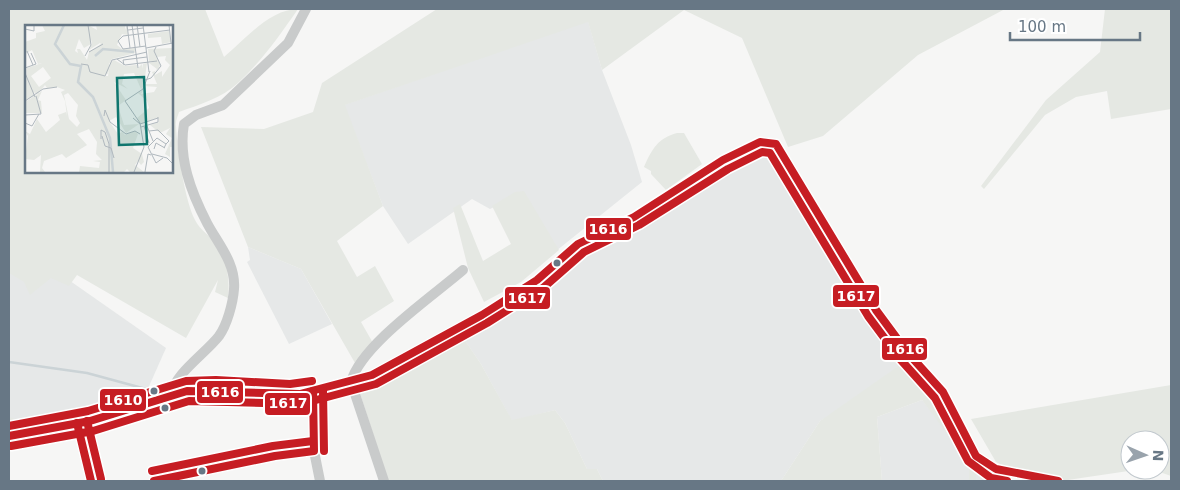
<svg xmlns="http://www.w3.org/2000/svg" width="1180" height="490" font-family="'DejaVu Sans',sans-serif">
<style>
.built{fill:#e6e8e8}
.green{fill:#e5e8e3;fill-rule:evenodd}
.lines{fill:none;stroke-linecap:round;stroke-linejoin:round}
.stream{stroke:#cbd3d6;stroke-width:2.5}
.minor{stroke:#c9cbcb;stroke-width:10}
.bus-1-casing{stroke:#fff;stroke-width:11}
.bus-2-casing{stroke:#fff;stroke-width:11}
.bus-3-casing{stroke:#fff;stroke-width:11}
.bus-1{stroke:#c61d23;stroke-width:8}
.bus-2{stroke:#c61d23;stroke-width:8}
.bus-3{stroke:#c61d23;stroke-width:8}
.bus-dot{fill:#677785;stroke:#fff;stroke-width:2}
.inset-river{fill:none;stroke:#cbd3d6;stroke-width:2.5}
.inset-road{fill:none;stroke:#b0b8be;stroke-width:1}
.view{fill:#0f766e;fill-opacity:0.15;stroke:#0f766e;stroke-width:2.5}
.inset-edge{fill:none;stroke:#677785;stroke-width:2.5}
.line-badge{stroke:#fff;stroke-width:2}
.badge-label{font-size:14px;text-anchor:middle;font-weight:bold;fill:#fff}
</style>
<rect width="100%" height="100%" fill="#f6f6f5"/>
<g class="built">
<polygon points="588,21 602,70 631,145 642,182 556,251 522,193 490,209 472,199 408,244 383,206 344,105"/>
<polygon points="762,147 768,149 903,373 820,421 781,481 603,481 597,469 587,469 565,423 555,410 512,421 481,364 459,332 556,278 571,259 606,236 684,198"/>
<polygon points="248,247 301,269 332,324 289,344 247,262 250,260"/>
<polygon points="9,256 53,269 166,348 142,402 103,412 9,428"/>
<polygon points="922,400 969,459 994,478 1003,481 882,481 877,417"/>
</g>
<g class="green">
<path d="M9 9H205L224 57C244 40 270 9 298 9 280 35 261 62 238 83 222 98 198 105 179 112 178 116 175 121 176 126 177 149 185 201 195 220 200 231 212 236 218 246 227 260 230 281 228 298L215 292 218 280 186 338 77 275 69 286 51 278 30 295 24 282 9 273ZM26 26H171V171H26Z"/>
<polygon points="437,9 1005,9 918,55 823,136 788,147 742,38 684,10 602,70 588,22 345,105 383,206 337,241 357,277 375,266 394,301 361,322 373,343 355,363 301,269 248,247 201,127 264,129 313,112 322,83"/>
<polygon points="1105,9 1171,9 1171,109 1111,119 1107,91 1076,97 1045,115 984,189 981,186 1046,100 1100,52"/>
<path d="M677 133H684L702 164 666 190 651 174V171L644 167C652 149 658 138 677 133Z"/>
<polygon points="524,191 559,250 521,282 484,302 468,268 453,208 460,204 483,261 511,244 492,206 515,192"/>
<polygon points="462,336 481,364 512,420 555,410 565,423 587,469 597,469 603,481 388,481 359,390 426,357"/>
<path d="M900 365C930 370 966 439 976 466 977 470 976 476 976 481H969V463L922 400 877 417 882 481H781L820 421Z"/>
<polygon points="1171,385 1171,476 1154,470 1160,470 1160,440 1130,440 1130,470 1135,470 1061,481 1004,466 996,462 971,419"/>
<polygon points="9,417 22,421 27,426 9,429"/>
</g>
<g class="lines">
<polyline class="stream" points="9,362 87,373 146,389"/>
<g class="minor">
<polyline points="313,391 314,451 320,481"/>
<path d="M172 394C173 375 206 353 219 336 227 325 233 303 234 289 236 263 218 244 207 223 191 192 178 158 184 124L196 115 223 105 288 43 306 9"/>
<polyline points="77,423 91,481"/>
<polyline points="9,436 90,421 187,391 215,390 300,394 372,375 482,315 537,280 578,244 634,217 723,160 760,142 776,144 876,310 907,352 943,392 976,456 996,469 1058,481"/>
<polyline points="154,481 275,456 314,451"/>
<path d="M384 481 351 382C361 345 433 296 463 270"/>
</g>
<g class="bus-1-casing">
<g id="bus-1">
<polyline points="77,423 91,481"/>
<polyline points="9,436 90,421 187,391 300,394 372,375 482,315 537,280 578,244 634,217 723,160 760,142 776,144 876,310 907,352 943,392 976,456 996,469 1058,481"/>
<polyline points="154,481 275,456 314,451 313,391"/>
</g>
</g>
<g class="bus-2-casing">
<polyline id="bus-2" points="11,446 93,431 189,401 301,404 376,384 487,323 543,288 584,252 639,225 728,169 762,152 770,153 868,316 900,359 935,398 968,461 991,478 1007,481"/>
</g>
<g class="bus-3-casing">
<g id="bus-3">
<polyline points="323,391 324,451"/>
<polyline points="87,421 101,479"/>
<polyline points="9,426 88,411 186,381 216,380 290,384 312,381"/>
<polyline points="152,471 273,446 313,441"/>
</g>
</g>
<use href="#bus-1" class="bus-1"/>
<use href="#bus-2" class="bus-2"/>
<use href="#bus-3" class="bus-3"/>
</g>
<g class="bus-dot">
<circle cx="557" cy="263" r="4.5"/>
<circle cx="154" cy="391" r="4.5"/>
<circle cx="165" cy="408" r="4.5"/>
<circle cx="202" cy="471" r="4.5"/>
</g>
<g transform="translate(25 25)">
<rect width="148" height="148" fill="#f6f6f5"/>
<path d="M17 0H63L72 5 71 0H100V5L102 0 103 10 97 9 92 20 97 24 110 23V28L87 34 84 39V48L77 51H83L85 38 89 35 100 41 112 40 113 43 117 39 118 44V39L122 38 119 59H132L127 47 130 46V50L137 46V52L145 40 140 35 141 31 132 32 135 40 134 43 130 46 132 44 124 38 132 36 124 37 123 24 147 23 148 122H145V132L140 129 147 113 141 109 145 103 135 108 125 100 134 97 133 93 115 99 112 93 124 83 122 76 113 68 119 64 116 69 129 67 132 62 119 61 116 64 109 48 99 49 97 59 103 64 89 57 101 75 93 81 99 100 114 99 101 108 91 92 84 96 93 109 97 107 94 103 100 110 110 106 113 109 108 123 117 129 119 137 116 140 113 136 110 140 119 147H105L102 144 99 147H54L55 141 74 143 75 137 68 136 77 135 71 129 72 117 64 104 52 109 62 120 41 133 37 129 19 136 17 143 20 147H15L16 130 9 135 0 134 3 111 0 106 5 109 12 94 21 107 35 95 33 90 41 87 42 91 40 76 36 67 40 65 32 62 22 63 20 60 12 70 9 67 10 71 0 75 2 43 17 38 13 39 7 25 0 29V17L11 13V8L20 6ZM54 14 59 23 66 19V14L67 19 64 25 75 18 76 19 64 27 62 35 55 24H52L53 28 50 26ZM18 42 26 53 14 62 6 51ZM43 68 53 80 51 91 55 98 52 102 44 94 39 70ZM144 6 146 17 137 19 136 12 123 13V9ZM17 66 13 75 16 76 17 88H0V77Z" fill="#e5e8e3" fill-rule="evenodd"/>
<path class="inset-river" d="M39 0 30 19 45 39 56 41 53 57 68 72 85 113 88 147M70 31 78 24 109 27"/>
<path class="inset-road" d="M102 0 105 23M107 0 113 43M112 0 115 22M118 0 124 47M144 0 146 18M0 4 9 6V0M103 5 118 3M121 21 98 24 93 16 98 11 145 5M121 23 148 18M2 26 8 40M64 27 78 19M60 31 66 20 63 0M92 34 100 40 132 36M56 39 63 40 65 47 80 51 87 35 122 27M99 40 98 35 122 32M0 43 11 39 6 28M0 48 10 72M120 55 126 53 136 41 129 26 131 22M0 76 18 64 32 62M0 90 16 89 11 71M79 91 80 85 85 97 101 109 110 106 115 109M108 93 115 99 133 93M0 98 7 101 14 89M119 101 124 118M122 101 128 116M116 102 133 97V92M124 106 133 105 144 116 141 119M77 111 80 121 86 123 89 133M76 114V105L80 107 84 119V147M119 122 115 98 100 76 118 64 125 46M123 122 131 138 138 133M123 122 132 113 141 119 139 123M129 124 131 118 140 123M127 129 142 133 148 139M109 147 119 122M120 147 123 129 126 130"/>
<path class="view" d="M119 52 122 119 94 120 92 53Z"/>
<rect width="148" height="148" class="inset-edge"/>
</g>
<g class="line-badge">
<rect x="585" y="217" width="47" height="24" rx="5" fill="#c61d23"/>
<rect x="832" y="284" width="48" height="24" rx="5" fill="#c61d23"/>
<rect x="504" y="286" width="47" height="24" rx="5" fill="#c61d23"/>
<rect x="881" y="337" width="47" height="24" rx="5" fill="#c61d23"/>
<rect x="196" y="380" width="48" height="24" rx="5" fill="#c61d23"/>
<rect x="99" y="388" width="48" height="24" rx="5" fill="#c61d23"/>
<rect x="264" y="392" width="47" height="24" rx="5" fill="#c61d23"/>
</g>
<g class="badge-label">
<text x="608" y="234">1616</text>
<text x="856" y="301">1617</text>
<text x="527" y="303">1617</text>
<text x="905" y="354">1616</text>
<text x="220" y="397">1616</text>
<text x="123" y="405">1610</text>
<text x="288" y="408">1617</text>
</g>
<rect width="1180" height="490" fill="none" stroke="#677785" stroke-width="20"/>
<g transform="translate(1145 455) rotate(92)"><circle r="24" fill="#ffffff" stroke="#c2c9ce"/>
<path d="M0-4L9 19L0 12L-9 19Z" fill="#99a3ac"/>
<text y="-8" font-size="14" font-weight="bold" text-anchor="middle" fill="#677785">N</text>
</g>
<path d="M1010 32v8h130v-8" fill="none" stroke="#677785" stroke-width="2.5"/>
<text x="1018" y="32" font-size="15" fill="#677785" stroke="#ffffff" stroke-width="4" paint-order="stroke">100 m</text>
</svg>
